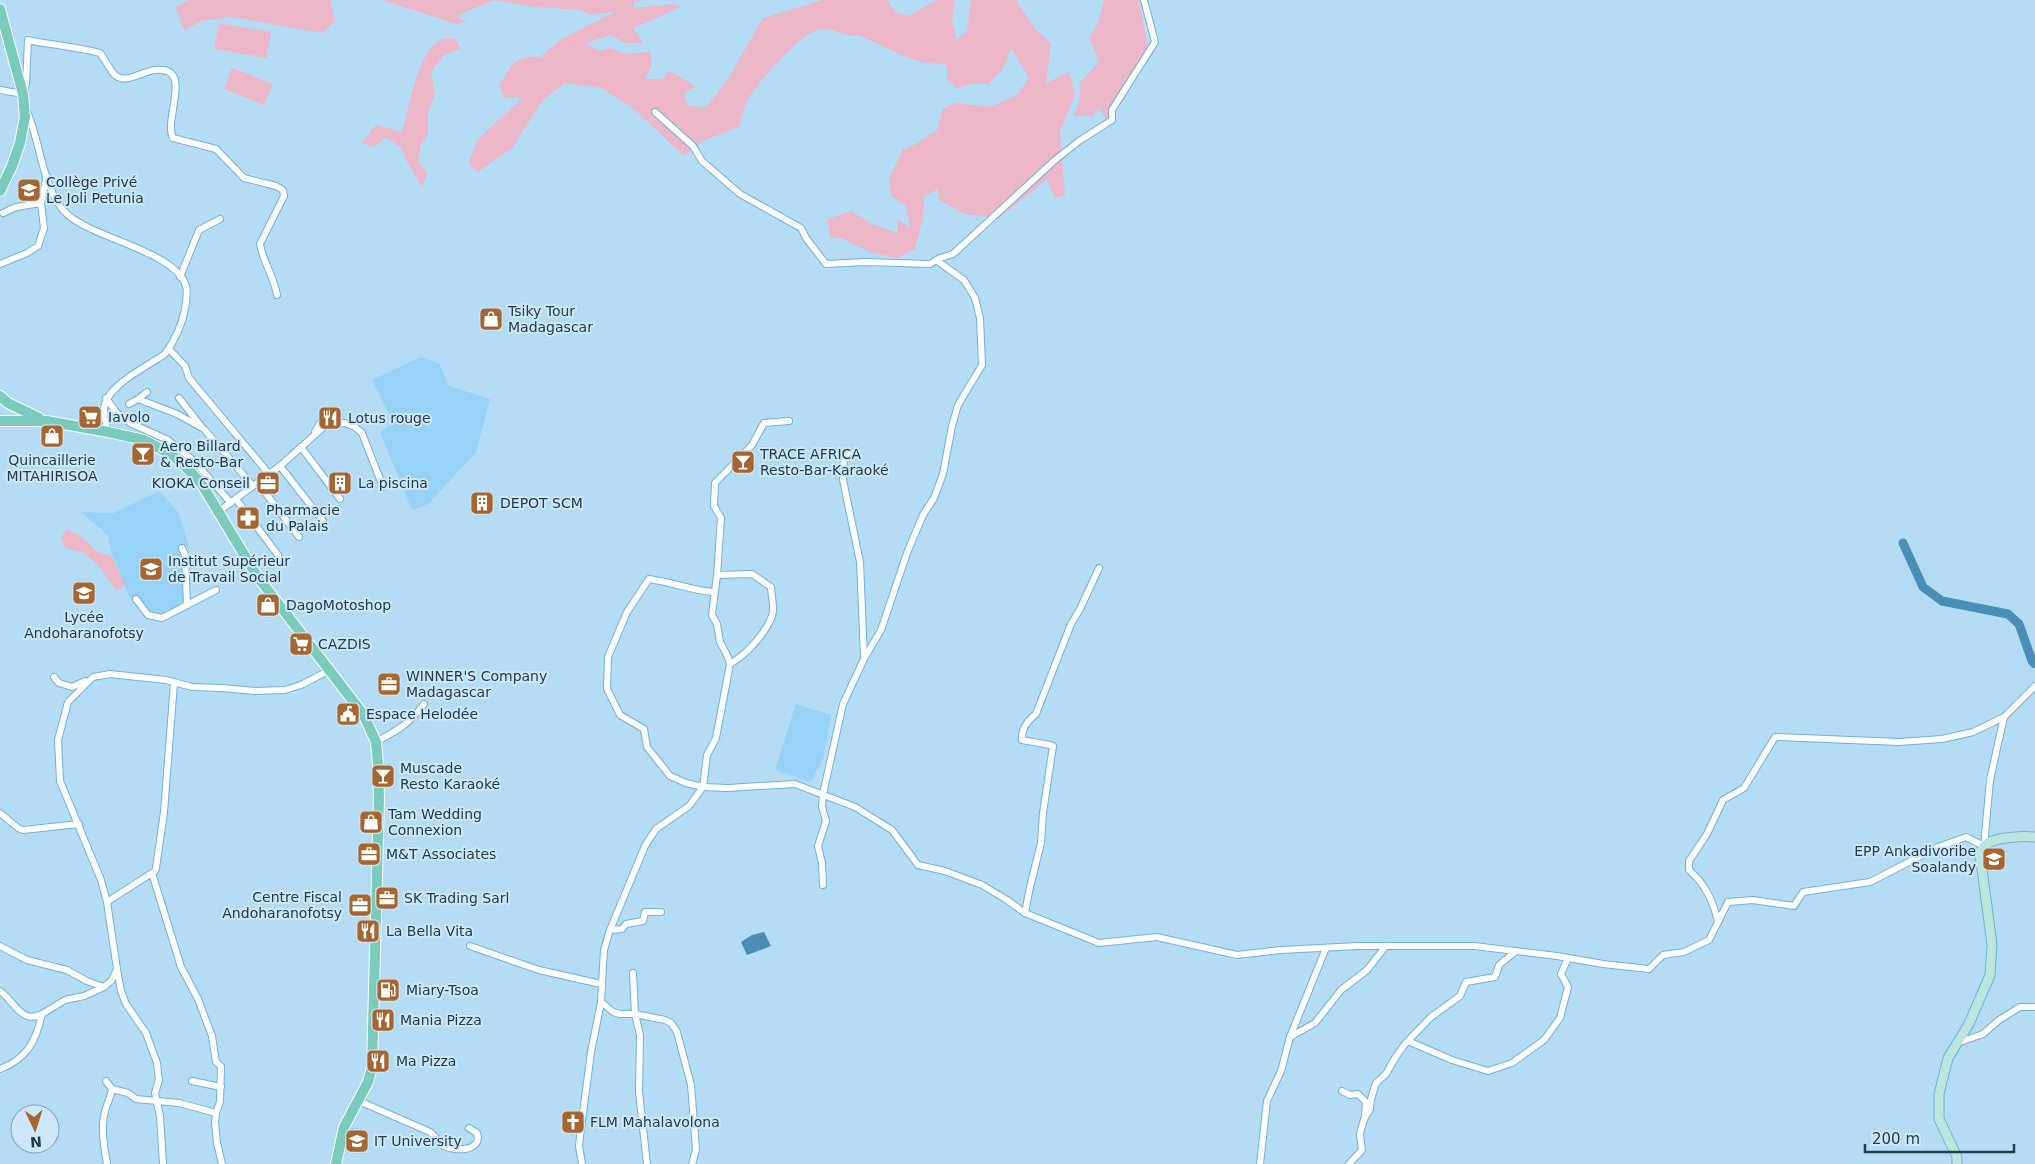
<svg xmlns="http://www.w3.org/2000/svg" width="2035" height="1164" font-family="'DejaVu Sans',sans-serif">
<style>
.built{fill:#97d2f7}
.green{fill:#ecb7c8}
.water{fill:#4a8db5}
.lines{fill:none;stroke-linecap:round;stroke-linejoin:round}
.river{stroke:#4a8db5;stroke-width:9}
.street-casing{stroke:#70b2db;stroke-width:8}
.secondary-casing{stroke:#70b2db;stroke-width:11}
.primary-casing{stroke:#fff;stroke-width:12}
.street{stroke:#fff;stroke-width:6}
.secondary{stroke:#bce5de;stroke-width:9}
.primary{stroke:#7acbbc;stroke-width:10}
.labels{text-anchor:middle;stroke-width:4;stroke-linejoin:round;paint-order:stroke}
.poi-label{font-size:14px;fill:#213d4d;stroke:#cde7f8;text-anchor:start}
</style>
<rect width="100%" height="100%" fill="#b5dcf5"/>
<g class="built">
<polygon points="421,357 439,363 449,386 490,399 476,452 427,505 412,510 380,432 393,422 372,380"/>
<polygon points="159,491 178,512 189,546 182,548 186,604 162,618 148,615 137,600 130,598 111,552 108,535 81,512 114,513"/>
<polygon points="796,704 831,715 823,759 811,782 775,770"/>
<polygon points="349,1126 369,1133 364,1154 346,1150"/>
</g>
<g class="green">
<polygon points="188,0 330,0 335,21 322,33 231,17 201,21 184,31 176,8"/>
<path d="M382 0H643L634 2 633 8 675 4 681 7 633 28 643 43H625L611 35 585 43 599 51 611 48 626 54 651 52 652 65 645 79H662L670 71 695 86 684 94 688 106 706 107 728 79 763 18 823 0H887L897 13 909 16 936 0H955L952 23 956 34 955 41 967 31 971 0H1016L1035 29 1051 43 1046 83 1069 72 1075 95 1060 132 1065 195 1055 198 1047 179 999 218 964 214 939 200 938 189 924 197 923 218 915 249 897 258 872 253 843 239 830 237 828 219 851 211 872 224 898 233 897 219 910 228 906 206 891 196 889 179 903 149 914 145 937 130 942 110 954 103 990 107 1017 95 1029 78 1011 48 1003 69 988 84H970L957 88 947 80V65L921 62 906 57 859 35C844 38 833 27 821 29 802 31 756 84 747 101 743 109 741 119 739 127L700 142 684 156 635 110 601 88 565 83 543 100 512 148 478 172 468 164 477 140 522 98H504L499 85C512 65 514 55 540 57L560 40 617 11 591 15 580 10 535 7 495 0 456 16 467 22 456 24Z"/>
<polygon points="1104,0 1139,0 1148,45 1123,100 1107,121 1099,107 1093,116 1074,116 1080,98 1080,82 1099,62 1089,37 1098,23"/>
<polygon points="219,23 271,32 266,58 214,49"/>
<path d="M454 38 461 48 444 55 431 72 435 94 428 113V134L421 145 418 161 427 174 422 187 407 162 402 149 386 137 374 147 362 143 376 125 402 132C409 109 417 51 442 39 445 38 450 38 454 38Z"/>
<polygon points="232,68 273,84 264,105 224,89"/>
<polygon points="66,529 82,537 99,554 111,555 125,585 117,591 97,564 84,553 65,548 61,538"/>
</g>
<polygon class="water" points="764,932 771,946 747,955 741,942 752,935"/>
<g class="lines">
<polyline class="river" points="1903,543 1923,587 1942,601 2008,614 2019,624 2032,661 2035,664"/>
<g class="street-casing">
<g id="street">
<path d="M0 90 23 94 26 84 28 40C52 45 76 47 100 53 105 59 109 69 115 75 125 85 143 71 155 70 195 65 163 119 173 138L216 149 244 178 276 186 283 190 284 196 260 244C263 262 274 277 277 295"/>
<path d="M27 112C41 142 42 191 67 214 94 239 175 251 186 286 188 293 186 302 185 309 182 325 175 340 165 354 148 366 105 386 104 409 103 416 107 425 108 432"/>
<polyline points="655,112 693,146 702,161 740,194 801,228 806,238 826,264 865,262 930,264 940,258 953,254 1055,160 1079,141 1112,120 1112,110 1155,42 1144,0"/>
<polyline points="3,213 16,207 41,203"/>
<polyline points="0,264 27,253 38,246 44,228 41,203 47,176"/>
<polyline points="180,277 199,230 220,219"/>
<polyline points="169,349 185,366 189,378 269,474"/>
<polyline points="147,392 138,399 177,414 204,429 253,486"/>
<polyline points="106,398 116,412 130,423 168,440 194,461 231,503"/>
<polyline points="179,398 201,426"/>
<polyline points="129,404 138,399"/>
<polyline points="315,432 320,423 331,411"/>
<polyline points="301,447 340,499"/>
<polyline points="850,452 844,456 843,480 860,562 864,658"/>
<polyline points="280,466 323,521"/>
<polyline points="258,483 299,537"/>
<polyline points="236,499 278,555"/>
<polyline points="218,512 280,466 327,424 345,423 355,427 362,433 383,487"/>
<polyline points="182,548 185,555 187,605"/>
<path d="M717 575 752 574 771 587C771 595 775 608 772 616 765 634 747 654 730 664"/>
<path d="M713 592C691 590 671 582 649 579L627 612 608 657 607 689 620 715 644 729 647 747 670 776 686 783 703 787 728 788 795 784 855 807 892 830 918 865 945 871 982 885 1007 900 1025 913 1099 943 1157 937 1237 955 1281 950 1358 946H1474L1557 956 1603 964 1649 969 1663 955 1684 952 1709 940 1728 902 1753 900 1794 906 1803 892 1870 882 1938 847 1966 837 1984 846 1990 780 2004 717 2035 686"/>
<polyline points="136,599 148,615 162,618 216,590"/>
<polyline points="54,677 59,683 72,687 85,681"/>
<path d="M376 742C398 730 409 724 424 704"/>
<polyline points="0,813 18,828 23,830 79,824"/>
<polyline points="152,873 181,967 198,999 212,1036 216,1062 221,1066 220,1102 216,1113 215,1122 217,1143 222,1164"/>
<polyline points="823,885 822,863 818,846 826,821 822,807 823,794 843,704 864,659 881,630 907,553 923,515 934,498 943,474 952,426 958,405 982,365 980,318 975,298 964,280 936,260"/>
<polyline points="107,902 155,871 156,868 164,812 174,683"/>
<path d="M1025 913 1030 887 1041 843 1043 813 1053 746 1050 745 1022 740C1021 729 1027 721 1036 714L1071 624 1080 609 1099 568"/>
<path d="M1718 922C1713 901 1706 885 1689 870V861L1707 834 1723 800 1744 788 1775 737 1899 742 1942 739 1973 732 2004 717"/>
<polyline points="610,930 622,929 626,924 643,921 645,912 661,912"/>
<polyline points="0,946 27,960 67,970 87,981 104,987"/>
<polyline points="470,946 539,970 601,984"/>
<polyline points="117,969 121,991 126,1004 146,1033 157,1063 159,1080 155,1093 160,1116 163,1164"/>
<polyline points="633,973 635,1014 640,1035 639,1092 647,1164"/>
<path d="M0 991C14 1001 22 1025 42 1014"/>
<polyline points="601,1002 613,1012 620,1014 635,1014 665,1020 671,1023 677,1032 691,1085 696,1150 692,1164"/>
<polyline points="1290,1037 1315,1023 1341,990 1367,970 1386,946"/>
<polyline points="1408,1041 1452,1060 1488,1071 1512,1063 1544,1040 1560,1018 1568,987 1561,974 1568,958"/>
<polyline points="1957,1043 1983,1034 1999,1020 2020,1007 2035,1007"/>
<path d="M0 1069C27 1059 36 1041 42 1014L65 1000 84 996 104 987 112 980 117 969 107 902 101 880 60 781 58 740 68 702 93 677 110 674 166 680 192 687 222 688 255 691 285 690 301 685 328 671"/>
<path d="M106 1081 112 1089C111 1097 108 1101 106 1108 100 1125 104 1146 107 1164"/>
<polyline points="192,1081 221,1087"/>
<polyline points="112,1089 128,1093 136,1099 179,1103 216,1113"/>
<polyline points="1342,1091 1350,1095 1358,1094 1366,1102 1365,1116"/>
<path d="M359 1101 430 1132C436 1136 438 1143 444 1146 456 1152 483 1151 477 1133L469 1128"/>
<polyline points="582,1164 579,1146 580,1136 591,1052 601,1002 604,950 610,930 645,846 656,829 689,806 703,787 707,755 716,738 730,664 727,655 720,642 717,624 712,615 717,575 721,518 714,506 715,483 752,445 764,423 789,421"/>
<polyline points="1260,1164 1267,1101 1281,1071 1290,1037 1326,948"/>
<polyline points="1349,1164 1362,1150 1360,1134 1364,1119 1370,1109 1371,1099 1376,1083 1386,1074 1395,1058 1405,1044 1431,1017 1460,996 1466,982 1495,977 1499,965 1516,951"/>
</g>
</g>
<g class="secondary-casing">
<path id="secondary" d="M1957 1164V1157L1939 1119V1094L1948 1058 1969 1024 1990 975 1992 945 1980 854C1982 849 1984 844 1990 842 2000 837 2024 836 2035 837"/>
</g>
<g class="primary-casing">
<g id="primary">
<polyline points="0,9 23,94 25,117 20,143 12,166 0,191"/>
<polyline points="0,396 8,403 39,418"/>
<polyline points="0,421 47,421 108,432 144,440 172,455 186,467 201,483 257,576 363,714 376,742 378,764 379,798 372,1067 368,1082 344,1127 336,1164"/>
</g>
</g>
<use href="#street" class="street"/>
<use href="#secondary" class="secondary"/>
<use href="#primary" class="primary"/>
</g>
<defs>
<g id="school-square" transform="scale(1.25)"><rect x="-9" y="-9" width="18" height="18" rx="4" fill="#a76631" stroke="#cde7f8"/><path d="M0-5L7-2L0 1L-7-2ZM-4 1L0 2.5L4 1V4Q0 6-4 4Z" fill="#fff"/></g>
<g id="shop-square" transform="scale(1.25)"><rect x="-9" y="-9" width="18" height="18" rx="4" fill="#a76631" stroke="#cde7f8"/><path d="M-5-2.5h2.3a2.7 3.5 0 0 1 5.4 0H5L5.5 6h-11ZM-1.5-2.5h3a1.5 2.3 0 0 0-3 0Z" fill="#fff"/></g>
<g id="supermarket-square" transform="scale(1.25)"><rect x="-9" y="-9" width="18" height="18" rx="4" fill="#a76631" stroke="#cde7f8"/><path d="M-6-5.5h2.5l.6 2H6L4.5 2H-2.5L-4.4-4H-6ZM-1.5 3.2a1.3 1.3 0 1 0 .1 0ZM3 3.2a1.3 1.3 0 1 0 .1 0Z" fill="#fff"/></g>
<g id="restaurant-square" transform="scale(1.25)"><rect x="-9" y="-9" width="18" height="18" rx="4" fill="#a76631" stroke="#cde7f8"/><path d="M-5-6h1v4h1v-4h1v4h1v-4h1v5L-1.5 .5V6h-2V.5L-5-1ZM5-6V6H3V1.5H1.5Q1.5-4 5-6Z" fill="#fff"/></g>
<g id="bar-square" transform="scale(1.25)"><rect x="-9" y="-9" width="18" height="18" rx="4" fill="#a76631" stroke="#cde7f8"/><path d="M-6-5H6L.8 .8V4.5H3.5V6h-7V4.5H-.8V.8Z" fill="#fff"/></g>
<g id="office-square" transform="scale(1.25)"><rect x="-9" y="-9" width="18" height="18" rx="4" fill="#a76631" stroke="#cde7f8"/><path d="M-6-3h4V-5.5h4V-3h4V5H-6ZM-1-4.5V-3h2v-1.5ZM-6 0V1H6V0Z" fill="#fff"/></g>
<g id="building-square" transform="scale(1.25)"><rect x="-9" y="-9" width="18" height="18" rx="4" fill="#a76631" stroke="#cde7f8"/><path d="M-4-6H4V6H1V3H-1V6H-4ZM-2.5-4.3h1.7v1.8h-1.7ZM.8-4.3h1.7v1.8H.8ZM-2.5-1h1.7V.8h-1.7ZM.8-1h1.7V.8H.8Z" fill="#fff"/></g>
<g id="pharmacy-square" transform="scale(1.25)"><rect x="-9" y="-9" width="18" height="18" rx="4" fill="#a76631" stroke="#cde7f8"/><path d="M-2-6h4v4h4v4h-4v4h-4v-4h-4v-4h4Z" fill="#fff"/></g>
<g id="university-square" transform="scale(1.25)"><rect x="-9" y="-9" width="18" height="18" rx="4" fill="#a76631" stroke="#cde7f8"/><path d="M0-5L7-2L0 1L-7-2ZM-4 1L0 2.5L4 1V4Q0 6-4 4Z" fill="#fff"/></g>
<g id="civic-square" transform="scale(1.25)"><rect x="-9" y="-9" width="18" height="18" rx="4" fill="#a76631" stroke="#cde7f8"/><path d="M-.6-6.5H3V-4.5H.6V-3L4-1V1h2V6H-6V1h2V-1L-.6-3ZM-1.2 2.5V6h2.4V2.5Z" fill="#fff"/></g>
<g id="fuel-square" transform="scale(1.25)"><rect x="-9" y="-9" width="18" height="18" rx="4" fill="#a76631" stroke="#cde7f8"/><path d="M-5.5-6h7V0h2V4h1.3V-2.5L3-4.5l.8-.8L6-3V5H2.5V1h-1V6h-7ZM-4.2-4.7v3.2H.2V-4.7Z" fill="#fff"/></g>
<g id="church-square" transform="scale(1.25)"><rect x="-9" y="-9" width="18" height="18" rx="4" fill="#a76631" stroke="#cde7f8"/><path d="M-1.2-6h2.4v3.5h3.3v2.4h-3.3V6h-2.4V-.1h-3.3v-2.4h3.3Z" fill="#fff"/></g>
</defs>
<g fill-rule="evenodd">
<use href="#school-square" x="29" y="190"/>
<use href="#shop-square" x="491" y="319"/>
<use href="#supermarket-square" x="90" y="417"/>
<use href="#restaurant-square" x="330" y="418"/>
<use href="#shop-square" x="52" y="436"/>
<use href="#bar-square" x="143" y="454"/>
<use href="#bar-square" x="743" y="462"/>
<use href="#office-square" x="268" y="483"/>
<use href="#building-square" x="340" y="483"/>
<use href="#building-square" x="482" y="503"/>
<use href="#pharmacy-square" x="248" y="518"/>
<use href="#university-square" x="151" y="569"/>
<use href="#school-square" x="84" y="593"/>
<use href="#shop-square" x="268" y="605"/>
<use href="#supermarket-square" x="301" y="644"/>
<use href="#office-square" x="389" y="684"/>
<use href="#civic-square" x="348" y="714"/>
<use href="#bar-square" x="383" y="776"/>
<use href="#shop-square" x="371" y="822"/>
<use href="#office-square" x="369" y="854"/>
<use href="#school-square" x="1994" y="859"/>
<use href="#office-square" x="387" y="898"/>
<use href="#office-square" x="360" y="905"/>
<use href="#restaurant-square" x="368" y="931"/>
<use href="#fuel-square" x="388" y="990"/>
<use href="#restaurant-square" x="383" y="1020"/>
<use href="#restaurant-square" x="378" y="1061"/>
<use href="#church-square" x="573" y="1122"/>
<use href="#university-square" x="357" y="1141"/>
</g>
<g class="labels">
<g class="poi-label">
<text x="46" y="187">Collège Privé<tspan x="46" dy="16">Le Joli Petunia</tspan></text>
<text x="508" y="316">Tsiky Tour<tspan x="508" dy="16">Madagascar</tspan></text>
<text x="108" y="422">Iavolo</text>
<text x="348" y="423">Lotus rouge</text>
<text x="160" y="451">Aero Billard<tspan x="160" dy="16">&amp; Resto-Bar</tspan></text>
<text x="760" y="459">TRACE AFRICA<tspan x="760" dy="16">Resto-Bar-Karaoké</tspan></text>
<text x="52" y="465" text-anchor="middle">Quincaillerie<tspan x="52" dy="16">MITAHIRISOA</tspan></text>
<text x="250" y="488" text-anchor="end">KIOKA Conseil</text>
<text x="358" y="488">La piscina</text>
<text x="500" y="508">DEPOT SCM</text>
<text x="266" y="515">Pharmacie<tspan x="266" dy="16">du Palais</tspan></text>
<text x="168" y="566">Institut Supérieur<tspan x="168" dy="16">de Travail Social</tspan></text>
<text x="286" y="610">DagoMotoshop</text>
<text x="84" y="622" text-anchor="middle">Lycée<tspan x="84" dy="16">Andoharanofotsy</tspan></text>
<text x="318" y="649">CAZDIS</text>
<text x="406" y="681">WINNER'S Company<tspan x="406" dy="16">Madagascar</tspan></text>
<text x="366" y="719">Espace Helodée</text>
<text x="400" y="773">Muscade<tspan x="400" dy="16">Resto Karaoké</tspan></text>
<text x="388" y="819">Tam Wedding<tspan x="388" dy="16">Connexion</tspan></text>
<text x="1976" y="856" text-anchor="end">EPP Ankadivoribe<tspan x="1976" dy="16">Soalandy</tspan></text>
<text x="386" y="859">M&amp;T Associates</text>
<text x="342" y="902" text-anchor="end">Centre Fiscal<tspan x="342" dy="16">Andoharanofotsy</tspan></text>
<text x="404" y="903">SK Trading Sarl</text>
<text x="386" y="936">La Bella Vita</text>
<text x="406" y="995">Miary-Tsoa</text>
<text x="400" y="1025">Mania Pizza</text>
<text x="396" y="1066">Ma Pizza</text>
<text x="590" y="1127">FLM Mahalavolona</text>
<text x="374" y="1146">IT University</text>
</g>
</g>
<g transform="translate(35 1129) rotate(176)"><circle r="24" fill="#cde7f8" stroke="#88a3b4"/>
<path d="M0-4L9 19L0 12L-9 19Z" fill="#a76631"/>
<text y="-8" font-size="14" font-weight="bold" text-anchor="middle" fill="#213d4d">N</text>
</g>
<path d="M1865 1144v8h149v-8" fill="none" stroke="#213d4d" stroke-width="2.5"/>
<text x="1872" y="1144" font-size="15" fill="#213d4d" stroke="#cde7f8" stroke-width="4" paint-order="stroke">200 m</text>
</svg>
